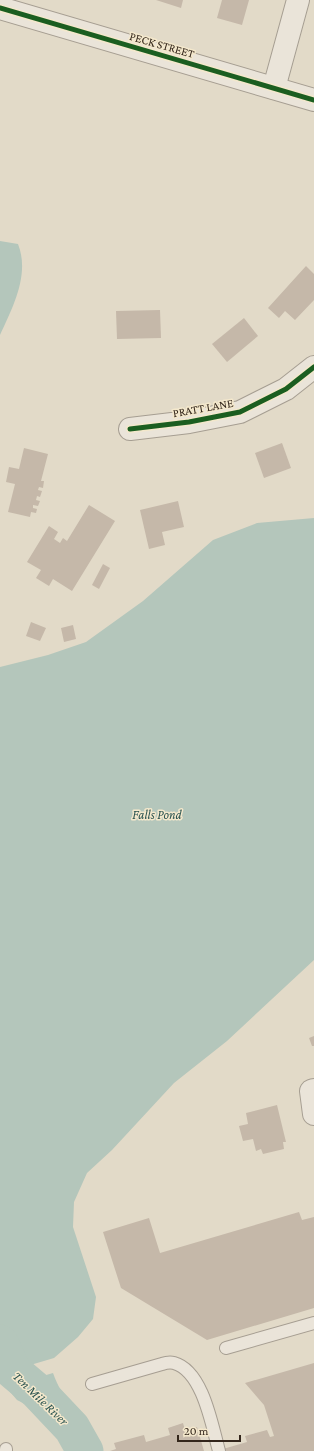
<svg xmlns="http://www.w3.org/2000/svg" width="314" height="1451" font-family="'Crimson Pro',serif">
<style>
.water{fill:#b4c6bb}
.lines{fill:none;stroke-linecap:round;stroke-linejoin:round}
.river{stroke:#b4c6bb;stroke-width:37}
.building{fill:#c5b8a9}
.lane-casing{stroke:#a69e92;stroke-width:14}
.street-casing{stroke:#a69e92;stroke-width:24}
.lane{stroke:#eae4d9;stroke-width:12}
.street{stroke:#eae4d9;stroke-width:22}
.cycleway-casing{stroke:#f4e8cc;stroke-width:8}
.cycleway{stroke:#1b5e20;stroke-width:5}
.labels{text-anchor:middle;stroke-width:3;stroke-linejoin:round;paint-order:stroke}
.street-label{font-size:12px;fill:#33261b;stroke:#f4e8cc}
.water-label{font-size:13px;font-style:italic;fill:#2a5350;stroke:#f4e8cc}
</style>
<rect width="100%" height="100%" fill="#e2dac8"/>
<g class="water">
<path d="M0 241 18 244C30 274 13 307 0 335Z"/>
<polygon points="314,518 314,960 227,1041 174,1083 112,1150 87,1173 74,1202 73,1227 96,1297 93,1319 78,1337 54,1358 0,1374 0,667 48,655 86,642 143,601 213,540 257,523"/>
<path d="M53 1373C61 1396 86 1433 103 1451H80L47 1415 17 1400 6 1387Z"/>
</g>
<g class="lines">
<polyline class="river" points="0,1343 12,1370 38,1392 72,1428 85,1451"/>
</g>
<g class="building">
<polygon points="156,0 183,0 181,8"/>
<polygon points="222,0 249,0 242,25 217,18"/>
<polygon points="306,266 314,274 314,300 295,320 285,311 279,318 268,308"/>
<polygon points="160,310 161,338 117,339 116,311"/>
<polygon points="244,318 258,336 227,362 212,344"/>
<polygon points="282,443 291,468 264,478 255,453"/>
<polygon points="24,448 48,454 41,481 44,481 43,488 39,487 38,490 42,491 40,497 37,496 36,500 40,501 38,506 33,505 33,508 37,509 36,513 31,512 30,517 8,512 15,484 6,482 9,467 19,469"/>
<polygon points="178,501 184,527 162,532 165,545 149,549 140,510"/>
<polygon points="89,505 115,521 72,591 53,579 49,586 36,578 41,570 27,562 49,526 58,532 54,539 60,543 63,538 67,541"/>
<polygon points="103,564 110,568 99,589 92,585"/>
<polygon points="31,622 46,628 40,641 26,636"/>
<polygon points="73,625 76,639 64,642 61,628"/>
<polygon points="314,1036 314,1046 312,1046 309,1038"/>
<polygon points="277,1105 286,1142 283,1142 284,1149 263,1154 261,1149 256,1151 253,1139 243,1141 239,1126 248,1124 246,1113"/>
<polygon points="299,1212 302,1220 314,1217 314,1308 207,1340 121,1288 103,1232 149,1218 160,1253"/>
<polygon points="314,1363 314,1451 224,1451 223,1449 247,1442 245,1436 267,1430 270,1437 274,1436 264,1405 245,1383"/>
<polygon points="183,1423 185,1430 197,1427 204,1451 110,1451 116,1449 114,1443 144,1435 146,1442 170,1435 168,1428"/>
</g>
<g class="lines">
<g class="lane-casing">
<g id="lane">
<polyline points="226,1348 314,1323"/>
<path d="M92 1384 162 1364C165 1363 170 1362 174 1363 203 1371 212 1426 219 1451"/>
<polyline points="6,1449 6,1451"/>
</g>
</g>
<g class="street-casing">
<g id="street">
<polyline points="0,8 314,100"/>
<polyline points="274,88 298,0"/>
<polyline points="130,429 189,422 240,412 286,389 314,367"/>
<polyline points="314,1090 311,1091 314,1114"/>
</g>
</g>
<use href="#lane" class="lane"/>
<use href="#street" class="street"/>
<g class="cycleway-casing">
<g id="cycleway">
<polyline points="0,8 314,100"/>
<polyline points="130,429 189,422 240,412 286,389 314,367"/>
</g>
</g>
<use href="#cycleway" class="cycleway"/>
</g>
<g class="labels">
<g class="street-label">
<text transform="translate(162 45) rotate(16)" y="4">PECK STREET</text>
<text transform="translate(203 408) rotate(-10)" y="4">PRATT LANE</text>
</g>
<g class="water-label">
<text x="157" y="819">Falls Pond</text>
<text transform="translate(41 1398) rotate(44)" y="5">Ten Mile River</text>
</g>
</g>
<path d="M178 1435v6h62v-6" fill="none" stroke="#33261b" stroke-width="2"/>
<text x="184" y="1435" font-size="12" fill="#33261b" stroke="#f4e8cc" stroke-width="3" paint-order="stroke">20 m</text>
</svg>
